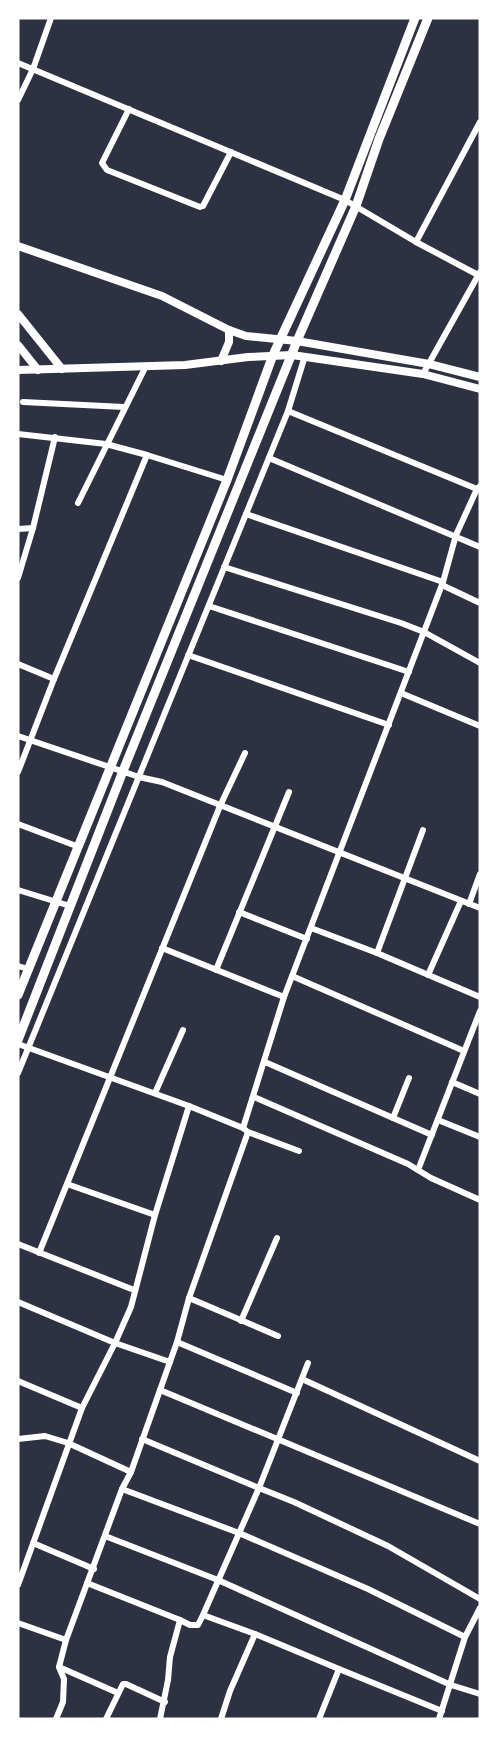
<svg xmlns="http://www.w3.org/2000/svg" width="498" height="1737" font-family="Ubuntu,sans-serif">
<style>
.lines{fill:none;stroke-linecap:round;stroke-linejoin:round}
.minor{stroke:#fff;stroke-width:6}
.tertiary{stroke:#fff;stroke-width:8}
.primary{stroke:#fff;stroke-width:9}
</style>
<rect width="100%" height="100%" fill="#2d3142"/>
<g class="lines">
<g class="minor">
<polyline points="18,63 345,200 416,242 480,276"/>
<polyline points="18,100 33,69 51,18"/>
<polyline points="129,109 102,163 107,170 200,207 203,206 231,152"/>
<polyline points="416,242 480,122"/>
<polyline points="423,374 480,272"/>
<polyline points="23,402 124,407"/>
<polyline points="288,411 477,489"/>
<polyline points="18,434 106,444 147,455 227,480"/>
<polyline points="269,458 480,547"/>
<polyline points="78,503 146,366"/>
<polyline points="246,514 443,582"/>
<polyline points="18,529 33,528"/>
<polyline points="224,567 401,623 424,632 480,663"/>
<polyline points="18,578 33,528 55,437"/>
<polyline points="442,585 480,603"/>
<polyline points="209,606 409,672"/>
<polyline points="188,655 389,725"/>
<polyline points="18,664 54,679"/>
<polyline points="401,693 480,726"/>
<polyline points="18,736 139,777 162,782 480,908"/>
<polyline points="18,772 54,679 147,455"/>
<polyline points="18,824 79,847"/>
<polyline points="18,890 70,906"/>
<polyline points="469,904 480,874"/>
<polyline points="239,912 307,939"/>
<polyline points="311,928 377,953 480,997"/>
<polyline points="162,948 284,997"/>
<polyline points="377,953 423,830"/>
<polyline points="18,966 28,969"/>
<polyline points="216,970 289,792"/>
<polyline points="428,975 461,901"/>
<polyline points="292,976 464,1051"/>
<polyline points="18,1044 189,1106 243,1128 248,1132 299,1151"/>
<polyline points="265,1062 432,1135"/>
<polyline points="18,1073 288,411 305,356"/>
<polyline points="452,1082 480,1094"/>
<polyline points="155,1093 183,1030"/>
<polyline points="254,1097 408,1164 431,1178 480,1200"/>
<polyline points="393,1118 409,1078"/>
<polyline points="438,1120 480,1137"/>
<polyline points="243,1128 284,997 443,582 456,535 477,489 480,486"/>
<polyline points="418,1170 480,1011"/>
<polyline points="67,1184 155,1215 189,1106"/>
<polyline points="18,1244 134,1290"/>
<polyline points="39,1253 220,806 245,753"/>
<polyline points="189,1298 278,1336"/>
<polyline points="18,1302 115,1343 170,1362"/>
<polyline points="241,1321 277,1238"/>
<polyline points="177,1342 297,1393"/>
<polyline points="302,1379 480,1461"/>
<polyline points="18,1381 82,1408"/>
<polyline points="160,1390 480,1524"/>
<polyline points="18,1439 45,1436 68,1443 131,1472"/>
<polyline points="142,1439 259,1488 308,1363"/>
<polyline points="122,1489 239,1533 368,1589 465,1637"/>
<polyline points="105,1536 218,1580 451,1685 480,1694"/>
<polyline points="33,1543 94,1569"/>
<polyline points="87,1583 180,1620 170,1657 168,1680 160,1719"/>
<polyline points="18,1585 82,1408 115,1343 131,1307 155,1215"/>
<polyline points="180,1620 190,1625 198,1625 203,1615"/>
<polyline points="18,1623 66,1640"/>
<polyline points="255,1634 339,1669"/>
<polyline points="59,1667 118,1693"/>
<polyline points="56,1719 63,1702 64,1679 59,1667 66,1640 122,1489 131,1472 177,1342 189,1298 248,1132"/>
<polyline points="106,1719 123,1684 126,1684 165,1702"/>
<polyline points="221,1719 230,1691 255,1634 203,1615 259,1488 294,1502 388,1546 480,1599"/>
<polyline points="319,1719 339,1669 442,1711"/>
<polyline points="439,1719 465,1637 480,1608"/>
</g>
<g class="tertiary">
<polyline points="18,246 162,296 229,330 246,336 297,341 429,364 480,377"/>
<polyline points="18,314 62,369"/>
<polyline points="18,345 38,370"/>
<polyline points="221,361 229,342 229,330"/>
<polyline points="18,370 185,365 248,357 292,355 423,374 480,389"/>
</g>
<g class="primary">
<polyline points="18,995 227,480 273,355 345,200 415,18"/>
<polyline points="18,1040 123,771 297,341 356,206 379,139 428,18"/>
</g>
</g>
<rect width="498" height="1737" fill="none" stroke="#ffffff" stroke-width="39"/>
</svg>
